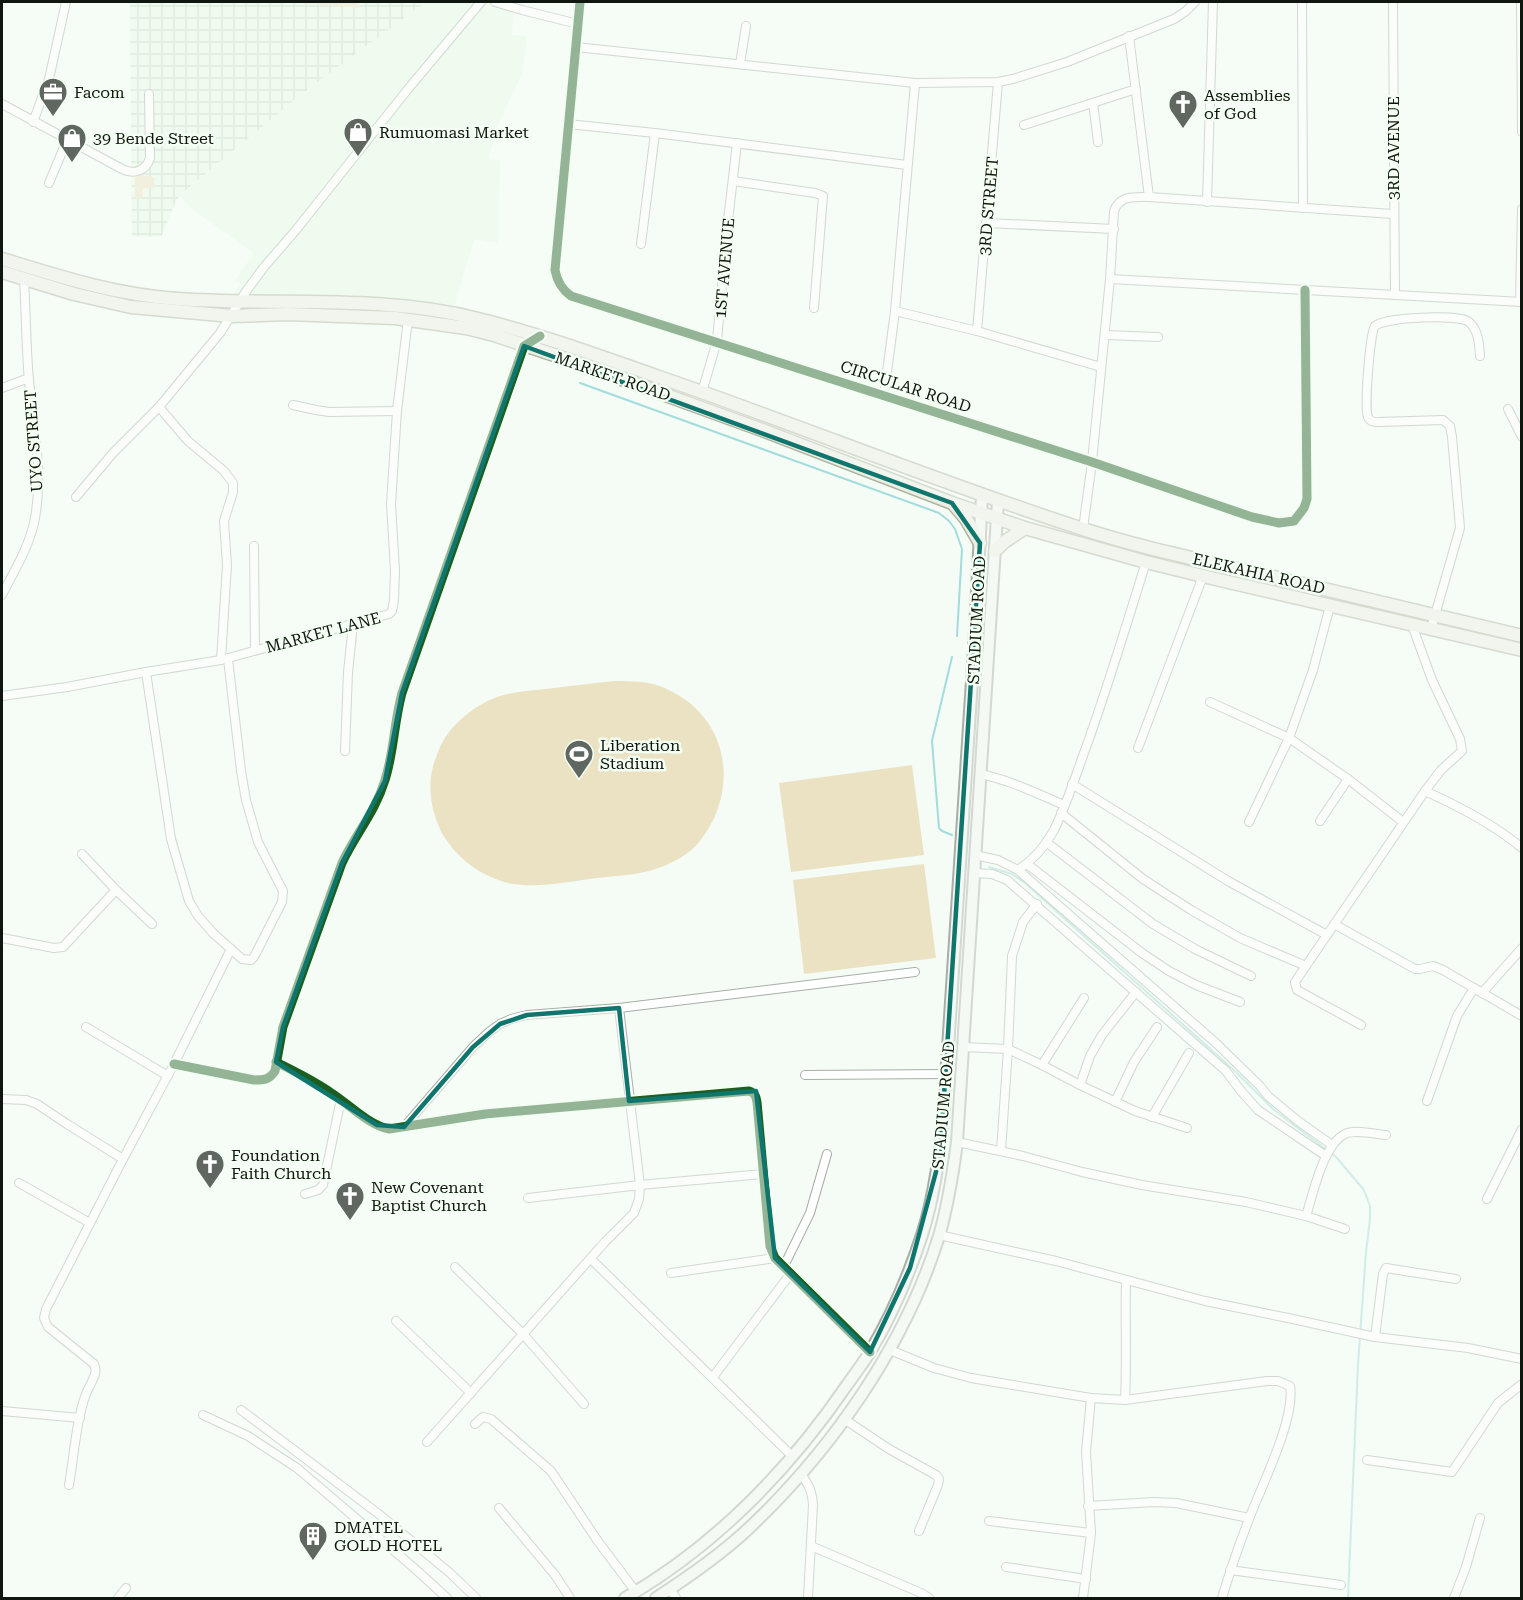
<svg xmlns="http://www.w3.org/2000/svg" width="1523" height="1600" font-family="'Roboto Serif',serif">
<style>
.built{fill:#e8fae8}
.industrial{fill:url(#industrial-grid)}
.green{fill:#ebe2c4}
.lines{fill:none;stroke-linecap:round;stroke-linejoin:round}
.stream{stroke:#a3dcdc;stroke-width:2}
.minor-casing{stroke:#a7aea7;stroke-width:10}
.secondary-casing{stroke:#a7aea7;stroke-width:14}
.primary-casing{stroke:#aeb3a0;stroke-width:15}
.minor{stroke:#fefffe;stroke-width:8}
.secondary{stroke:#f4f6f1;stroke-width:10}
.primary{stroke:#eceee4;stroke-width:12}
.cycleway-casing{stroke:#f2fff2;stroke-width:13}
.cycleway{stroke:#1b5e20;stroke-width:9}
.marked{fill:none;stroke:#0f766e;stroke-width:4.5;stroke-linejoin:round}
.labels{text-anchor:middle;stroke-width:5;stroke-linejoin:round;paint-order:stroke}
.poi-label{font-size:16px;fill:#0f160f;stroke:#f2fff2;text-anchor:start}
.street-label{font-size:16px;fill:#0f160f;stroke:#f2fff2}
</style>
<defs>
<pattern id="industrial-grid" width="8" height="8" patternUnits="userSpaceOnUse" patternTransform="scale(1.5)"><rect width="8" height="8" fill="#e8fae8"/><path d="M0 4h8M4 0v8" fill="none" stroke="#c6d6c6"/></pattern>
</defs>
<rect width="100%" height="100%" fill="#f5fcf5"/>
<polygon class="built" points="426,2 508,2 516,4 511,35 527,36 522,74 495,131 489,159 500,161 498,243 474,239 454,307 362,298 232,296 240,284 235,280 254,253 192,209 180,196 304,92"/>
<polygon class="industrial" points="130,2 426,2 304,92 180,195 174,206 161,237 132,236"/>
<g class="green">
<polygon points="289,2 359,2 359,8"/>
<polygon points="139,175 154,177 154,188 145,188 143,190 142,199 135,199 135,178"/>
<path d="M613 681C626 681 640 681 653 684 664 687 676 693 686 700 732 734 735 797 700 841 690 854 674 862 659 868 639 875 617 876 597 878 565 882 528 891 498 880 474 871 456 856 443 835 431 813 426 784 435 760 437 755 439 748 442 743 451 725 473 707 492 699 509 692 527 691 545 689 568 686 590 684 613 681Z"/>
<polygon points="912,765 924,855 791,872 779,783"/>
<polygon points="924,864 936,958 804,974 793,880"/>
</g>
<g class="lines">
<g class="stream">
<polyline points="580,383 939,513 949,521 955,529 962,549 957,636"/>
<polyline points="952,835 942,831 939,828 932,741 952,657"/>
<polyline points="989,867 1012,874 1025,883 1237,1073 1273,1109 1336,1157 1364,1190 1370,1206 1370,1219 1366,1252 1358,1364 1348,1598"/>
</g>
<g class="minor-casing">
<g id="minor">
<polyline points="495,2 522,10 578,24"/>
<path d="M580 2 555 270C557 281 561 289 571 296L1092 462 1252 517 1279 523 1294 521 1304 508 1307 499 1305 290"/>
<polyline points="1302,2 1303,208"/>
<polyline points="1393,2 1395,295"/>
<polyline points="1521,2 1522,132"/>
<polyline points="1129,36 1149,197"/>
<polyline points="576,47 915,83 998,82 1013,79 1067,62 1174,19 1186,11 1195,2"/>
<polyline points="740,64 746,26"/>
<polyline points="1093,103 1098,142"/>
<path d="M2 104 122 169C134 175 146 171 150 158L149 94"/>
<polyline points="33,122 49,79 66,2"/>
<polyline points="568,124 655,133 907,165"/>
<polyline points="1024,125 1136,89"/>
<polyline points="733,181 815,193 823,196 814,308"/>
<polyline points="49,183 67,140"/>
<polyline points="1207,202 1213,2"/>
<polyline points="987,223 1114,229"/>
<polyline points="641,244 655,133"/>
<polyline points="1110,279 1522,302"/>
<polyline points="1520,302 1522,209"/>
<polyline points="895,311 977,331 1101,367"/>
<polyline points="977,331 998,82"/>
<polyline points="1105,335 1158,337"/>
<polyline points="2,388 29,378"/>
<polyline points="702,392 717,341 727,229 737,143"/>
<polyline points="884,395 895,311 915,83"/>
<polyline points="293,405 316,410 329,412 397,411"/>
<polyline points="159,407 188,441 224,471 233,483 233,492 224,521 227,565 221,660"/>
<polyline points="1508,409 1522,437"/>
<polyline points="76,497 113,453 159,407 220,333 247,290 264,267 296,230 408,89 481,2"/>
<path d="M1083 529 1092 462 1110 279 1114 211C1120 195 1134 197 1149 197L1393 214"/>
<polyline points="254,546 255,650"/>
<path d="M2 595C14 571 28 549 34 523 44 476 34 429 29 381 26 347 26 313 24 279"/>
<path d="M1431 629 1460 528 1452 437 1450 426 1443 420 1379 422C1374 422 1370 422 1368 417 1364 409 1370 331 1375 326 1384 317 1460 314 1469 322 1479 331 1479 344 1480 356"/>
<polyline points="146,672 171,839 189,901 198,916 213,933 242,959 251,960 254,957 282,902 283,891 258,842 246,800 241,771 228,659"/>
<polyline points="2,696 67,687 146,672 221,660 389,614 392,611 394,600 395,571 391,504 397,411 408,319"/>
<polyline points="1210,702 1289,738 1348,779 1403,822"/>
<polyline points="1138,748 1203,576"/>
<polyline points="345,751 348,672 353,624"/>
<path d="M980 774C1010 780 1036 793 1064 805"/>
<polyline points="1072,784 1228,881 1327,935"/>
<path d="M1425 791C1456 805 1496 826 1522 848"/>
<polyline points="1061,813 1143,879 1191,910 1240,938 1306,966"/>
<polyline points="1320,821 1348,779"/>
<polyline points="1249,822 1289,738 1313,670 1330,606"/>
<polyline points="1046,842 1153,924 1195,949 1251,976"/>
<polyline points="82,854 116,890 152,924"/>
<polyline points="975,855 998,860 1018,870 1216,1043 1260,1086 1268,1096 1298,1121 1332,1145"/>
<polyline points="1027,864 1142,953 1169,971 1196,985 1240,1002"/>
<path d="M1018 870C1033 860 1046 845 1054 830 1066 806 1075 778 1084 753 1107 690 1126 626 1146 562"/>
<polyline points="974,873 992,874 1007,880 1226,1071 1241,1091 1258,1110 1326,1156"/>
<polyline points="1334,924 1415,969 1420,969 1433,966 1443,970 1522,1016"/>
<polyline points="2,938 54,948 63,947 116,890"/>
<polyline points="1482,993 1522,948"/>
<polyline points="1361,1025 1297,990 1295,982 1425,791 1441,770 1462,751 1460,739 1432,680 1412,625"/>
<polyline points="86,1027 168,1076"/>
<polyline points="963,1047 1008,1049 1042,1065 1080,1085 1135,1111 1187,1128"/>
<path d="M276 1062C294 1071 313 1080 330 1092 348 1103 368 1125 389 1129L485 1114 749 1091C755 1093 756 1096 757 1102L770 1246 775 1258 870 1352"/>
<path d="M174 1064 254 1080C264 1080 269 1080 275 1071L283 1027 342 863C356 833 375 813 385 780 394 752 394 722 402 693L524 346 540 336"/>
<polyline points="1042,1065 1084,998"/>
<polyline points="805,1075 947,1074"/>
<polyline points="1080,1085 1090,1056 1102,1035 1136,992"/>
<polyline points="2,1099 26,1100 37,1104 67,1124 123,1159"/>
<polyline points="1427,1101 1457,1016 1474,988"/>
<polyline points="1115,1102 1134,1062 1157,1027"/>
<polyline points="1152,1117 1189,1053"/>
<polyline points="404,1127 473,1047 489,1032 500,1024 511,1019 527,1015 619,1008 915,972"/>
<polyline points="957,1142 1023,1156 1082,1172 1142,1185 1246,1202 1306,1216 1345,1229"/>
<polyline points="1001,1151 1008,1049 1012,956 1023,922 1037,904"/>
<polyline points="19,1183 90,1223"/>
<polyline points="305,1194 318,1190 323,1185 341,1099"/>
<polyline points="528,1198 640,1185 763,1174"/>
<polyline points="1487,1199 1522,1129"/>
<path d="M1306 1216C1313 1194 1323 1145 1345 1134 1354 1129 1376 1134 1386 1135"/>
<polyline points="939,1235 1056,1261 1205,1301 1288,1318 1375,1337 1468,1348 1522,1359"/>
<polyline points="591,1259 792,1456"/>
<polyline points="784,1266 810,1213 827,1154"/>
<polyline points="455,1267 523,1334 584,1404"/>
<polyline points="671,1273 775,1258"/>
<polyline points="396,1321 471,1393"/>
<polyline points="1375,1337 1383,1274 1386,1268 1456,1279"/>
<path d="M890 1350 934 1368 971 1378 1091 1398 1125 1400 1267 1381H1278L1290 1386C1296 1418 1261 1487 1249 1519 1239 1545 1230 1571 1222 1598"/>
<polyline points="713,1377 791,1273"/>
<path d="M1125 1400C1127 1360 1125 1320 1126 1280"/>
<polyline points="241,1410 380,1515 450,1573 476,1598"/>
<polyline points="2,1411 80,1418"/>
<polyline points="203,1415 248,1436 297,1468 413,1567 447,1598"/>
<polyline points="844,1419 889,1449 936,1475 939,1479 938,1485 919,1531"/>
<polyline points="475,1424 483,1417 491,1419 551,1471 597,1540 636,1592"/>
<polyline points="427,1442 605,1242 634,1213 639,1199 640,1185 619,1008"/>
<polyline points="1367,1460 1452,1472 1498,1403 1522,1384"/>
<path d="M801 1474C809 1485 812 1491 813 1505L808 1598"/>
<path d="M69 1485C74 1457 76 1420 86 1394 90 1383 99 1374 94 1364L48 1327 44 1318 46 1309 123 1159 174 1064 231 949"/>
<polyline points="1088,1506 1154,1502 1176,1503 1249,1518"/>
<polyline points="499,1508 555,1575 570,1598"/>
<polyline points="989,1521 1091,1533"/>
<polyline points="811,1546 921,1593 929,1598"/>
<polyline points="1006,1567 1086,1579"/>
<polyline points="1230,1570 1341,1585"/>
<polyline points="670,1589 676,1598"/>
<polyline points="118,1598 126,1588"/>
<polyline points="1083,1598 1091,1533 1086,1452 1091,1398"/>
<polyline points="1454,1598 1466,1567 1480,1518"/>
</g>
</g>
<g class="secondary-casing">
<g id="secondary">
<path d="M625 1598C714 1547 789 1470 847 1385 855 1374 863 1363 870 1352 892 1315 909 1275 922 1235 935 1194 940 1152 944 1109L974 650 982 495"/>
<path d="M656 1598C687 1578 719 1556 747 1530 831 1451 905 1346 939 1236 948 1205 953 1173 957 1142L998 501"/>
</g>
</g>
<g class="primary-casing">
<g id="primary">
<path d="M2 259C61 277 116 295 178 299 278 306 380 294 478 319 539 334 599 356 659 377 801 426 940 483 1083 529 1138 547 1196 559 1252 572 1342 593 1432 614 1522 636"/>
<polyline points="2,272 74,294 131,307 232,316 287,314 395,318 466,328 494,335 569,360 762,430 952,503 1025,528 1146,562 1203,576 1522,650"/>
<polyline points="955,506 966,519 980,543"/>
<polyline points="995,551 1004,542 1025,528"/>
</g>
</g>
<use href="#minor" class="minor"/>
<use href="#secondary" class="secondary"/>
<use href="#primary" class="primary"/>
<g class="cycleway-casing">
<g id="cycleway">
<path d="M580 2 555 270C557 281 561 289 571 296L1092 462 1252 517 1279 523 1294 521 1304 508 1307 499 1305 290"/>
<path d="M276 1062C294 1071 313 1080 330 1092 348 1103 368 1125 389 1129L485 1114 749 1091C755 1093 756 1096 757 1102L770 1246 775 1258 870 1352"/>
<path d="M174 1064 254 1080C264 1080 269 1080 275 1071L283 1027 342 863C356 833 375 813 385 780 394 752 394 722 402 693L524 346 540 336"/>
</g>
</g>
<use href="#cycleway" class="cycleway"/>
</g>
<path d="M0 0H1523V1600H0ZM524 346 952 503 980 543 940 1157 910 1268 870 1352 775 1258 756 1091 629 1101 619 1008 527 1015 500 1024 473 1047 404 1127 377 1125 276 1062 283 1027 342 863 385 781 402 693Z" fill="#f5fcf5" fill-opacity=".55" fill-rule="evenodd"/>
<path class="marked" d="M524 346 952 503 980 543 940 1157 910 1268 870 1352 775 1258 756 1091 629 1101 619 1008 527 1015 500 1024 473 1047 404 1127 377 1125 276 1062 283 1027 342 863 385 781 402 693Z"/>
<defs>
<g id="office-pin" transform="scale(1.5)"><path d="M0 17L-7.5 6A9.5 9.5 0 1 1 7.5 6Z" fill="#606660" stroke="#f2fff2"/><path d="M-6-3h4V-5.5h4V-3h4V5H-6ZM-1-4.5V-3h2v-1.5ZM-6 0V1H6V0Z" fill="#fff"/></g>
<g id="church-pin" transform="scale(1.5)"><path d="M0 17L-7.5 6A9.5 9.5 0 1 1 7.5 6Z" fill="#606660" stroke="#f2fff2"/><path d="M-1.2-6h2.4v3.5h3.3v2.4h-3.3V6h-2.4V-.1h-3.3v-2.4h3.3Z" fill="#fff"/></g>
<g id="shop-pin" transform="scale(1.5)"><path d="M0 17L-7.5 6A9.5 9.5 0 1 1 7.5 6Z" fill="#606660" stroke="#f2fff2"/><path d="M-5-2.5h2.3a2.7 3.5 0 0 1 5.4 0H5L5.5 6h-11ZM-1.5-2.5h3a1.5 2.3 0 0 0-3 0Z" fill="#fff"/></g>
<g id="stadium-pin" transform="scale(1.5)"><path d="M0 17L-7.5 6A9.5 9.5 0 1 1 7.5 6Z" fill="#606660" stroke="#f2fff2"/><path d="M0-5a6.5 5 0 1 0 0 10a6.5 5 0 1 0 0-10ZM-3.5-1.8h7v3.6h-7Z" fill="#fff"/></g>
<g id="building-pin" transform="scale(1.5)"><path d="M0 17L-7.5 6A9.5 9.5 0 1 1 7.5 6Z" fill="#606660" stroke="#f2fff2"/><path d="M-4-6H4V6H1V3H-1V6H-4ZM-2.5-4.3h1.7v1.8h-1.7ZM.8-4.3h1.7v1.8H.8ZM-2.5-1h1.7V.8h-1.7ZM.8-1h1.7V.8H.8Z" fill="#fff"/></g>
</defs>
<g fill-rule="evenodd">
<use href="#office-pin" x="53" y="92"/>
<use href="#church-pin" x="1183" y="104"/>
<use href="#shop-pin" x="358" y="132"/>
<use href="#shop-pin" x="72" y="138"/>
<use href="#stadium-pin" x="579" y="754"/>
<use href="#church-pin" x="210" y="1164"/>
<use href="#church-pin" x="350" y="1196"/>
<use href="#building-pin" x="313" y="1536"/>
</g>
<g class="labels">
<g class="poi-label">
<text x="74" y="98">Facom</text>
<text x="1204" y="101">Assemblies<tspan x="1204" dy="18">of God</tspan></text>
<text x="379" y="138">Rumuomasi Market</text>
<text x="93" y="144">39 Bende Street</text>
<text x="600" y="751">Liberation<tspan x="600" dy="18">Stadium</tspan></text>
<text x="231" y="1161">Foundation<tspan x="231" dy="18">Faith Church</tspan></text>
<text x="371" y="1193">New Covenant<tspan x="371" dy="18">Baptist Church</tspan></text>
<text x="334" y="1533">DMATEL<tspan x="334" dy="18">GOLD HOTEL</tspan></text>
</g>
<g class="street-label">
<text transform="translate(1393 148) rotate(-90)" y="6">3RD AVENUE</text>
<text transform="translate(988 206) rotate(-85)" y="6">3RD STREET</text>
<text transform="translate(724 268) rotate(-85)" y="6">1ST AVENUE</text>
<text transform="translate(613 376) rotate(19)" y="6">MARKET ROAD</text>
<text transform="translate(906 386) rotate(18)" y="6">CIRCULAR ROAD</text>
<text transform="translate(33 441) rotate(-94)" y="6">UYO STREET</text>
<text transform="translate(1259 573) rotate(13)" y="6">ELEKAHIA ROAD</text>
<text transform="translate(976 620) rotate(-87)" y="6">STADIUM ROAD</text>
<text transform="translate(323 632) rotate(-15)" y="6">MARKET LANE</text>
<text transform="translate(943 1105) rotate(-85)" y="6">STADIUM ROAD</text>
</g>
</g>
<rect width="1523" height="1600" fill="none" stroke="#0f160f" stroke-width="6"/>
</svg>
